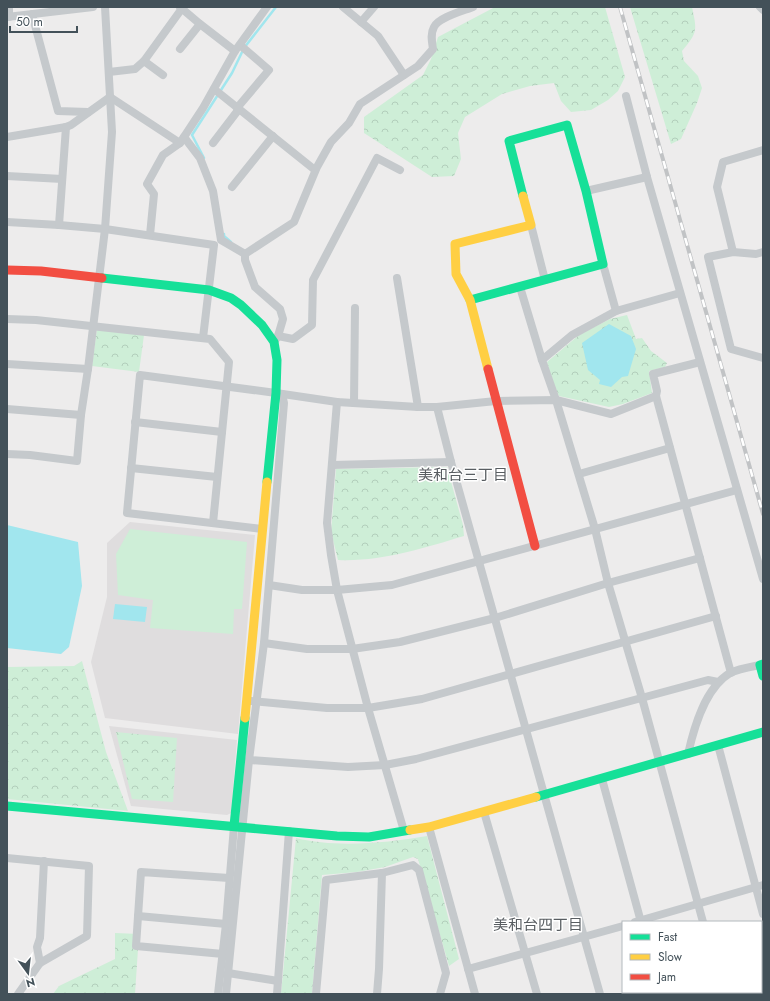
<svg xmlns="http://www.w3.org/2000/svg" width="770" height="1001" font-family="Jost,'Noto Sans JP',sans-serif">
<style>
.education{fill:#dfddde}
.grass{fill:#ceeed7}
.forest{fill:url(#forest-crowns)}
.water{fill:#a1e6ee}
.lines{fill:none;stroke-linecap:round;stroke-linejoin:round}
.stream{stroke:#a1e6ee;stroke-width:2.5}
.street{stroke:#c5c9cc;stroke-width:8}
.fast{stroke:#16e098;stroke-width:9}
.slow{stroke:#ffcf43;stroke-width:9}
.jam{stroke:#f24e42;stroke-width:9}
.rail-casing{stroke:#c1c3c5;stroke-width:4}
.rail{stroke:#fff;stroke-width:2.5;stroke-dasharray:8;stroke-linecap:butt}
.labels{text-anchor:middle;stroke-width:3;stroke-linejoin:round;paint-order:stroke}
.neighbourhood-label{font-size:15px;fill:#585d61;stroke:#fff}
</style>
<defs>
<pattern id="forest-crowns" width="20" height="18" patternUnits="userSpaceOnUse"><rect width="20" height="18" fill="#ceeed7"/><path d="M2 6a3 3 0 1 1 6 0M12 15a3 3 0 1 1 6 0" fill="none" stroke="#b2cebb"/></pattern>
</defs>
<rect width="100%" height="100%" fill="#edecec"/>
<g class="education">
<polygon points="130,522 255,535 238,734 105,718 91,662 107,597 107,543"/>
<polygon points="109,726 237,740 231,813 227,815 131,806"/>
</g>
<polygon class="grass" points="130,529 247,542 242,609 234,609 233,634 150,628 153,600 118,595 116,554"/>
<g class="forest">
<polygon points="495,7 605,7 625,77 618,91 608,100 591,110 571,112 561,101 554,83 530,86 502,94 465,117 458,133 461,159 454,176 432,177 364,133 364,117 423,75 431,59 438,37"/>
<path d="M630 7H692C697 31 698 32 682 51L684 61 698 76 702 88 697 103 681 139 671 144Z"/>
<polygon points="627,315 636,339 642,338 651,351 667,363 665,367 649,371 652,393 623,404 609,407 559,396 552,380 547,362 579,335 610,319"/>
<polygon points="97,329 144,335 139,372 92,366"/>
<path d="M447 467 463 525 464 536C424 548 381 562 338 560L331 532 336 469Z"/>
<polygon points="82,661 106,752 128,811 7,799 7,667 74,666"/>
<polygon points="116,732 177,738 173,802 132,799"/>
<path d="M427 836 459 959 449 966 418 859 413 857 385 867 357 872 322 875 312 994H281L296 838C336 848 386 843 427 836Z"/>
<polygon points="115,933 139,934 135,994 53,994 59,986 115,959"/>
</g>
<g class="water">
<polygon points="609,324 631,336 636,349 628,376 622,377 611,387 599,384 600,380 588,370 582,343"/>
<polygon points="7,525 78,542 82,586 69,647 61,654 7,648"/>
<polygon points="115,604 147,607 145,622 113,619"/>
</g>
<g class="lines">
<g class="stream">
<polyline points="204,158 192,135 232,73 244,48 276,7"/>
<polyline points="224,234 224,236 231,242"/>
</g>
<g class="street">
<polyline points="9,7 9,17"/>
<polyline points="180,7 200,24 235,51"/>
<polyline points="343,7 378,36 404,75"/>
<polyline points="760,7 763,10"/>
<polyline points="32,14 58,111 88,112"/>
<polyline points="7,17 93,7"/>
<polyline points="361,22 374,7"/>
<polyline points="180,49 200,24"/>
<polyline points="144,61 163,75"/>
<polyline points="109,72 135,69 144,61 183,7"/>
<polyline points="214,89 315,170"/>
<polyline points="626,96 647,177 763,579"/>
<polyline points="237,108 269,70 240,45"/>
<polyline points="7,137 66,127 71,125 110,97 180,143"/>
<polyline points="184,137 200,158 213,191 221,240 245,254"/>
<polyline points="213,143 239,109"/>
<polyline points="7,176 62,179"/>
<polyline points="232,187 273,136"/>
<polyline points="586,191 647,177"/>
<polyline points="7,222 59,225 105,229 214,245 203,338"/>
<polyline points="59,225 66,127"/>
<polyline points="531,225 545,280"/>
<polyline points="150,235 154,194 147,184 163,155 180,143 203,108 235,51 267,7"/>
<polyline points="733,252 717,187 723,162 763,150"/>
<polyline points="763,252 756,254 733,252 708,257 731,349 763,358"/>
<polyline points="603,264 616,311"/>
<polyline points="397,278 418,407"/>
<polyline points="520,287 542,360 556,400 595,529 608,583 642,698 703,922"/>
<polyline points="7,319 36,320 210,339 229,362 213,523"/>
<polyline points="278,336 293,339 312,325 313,280 377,158 400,170"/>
<path d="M274 342 278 336 283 319 280 309 255 287 245 260V254L294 222 317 167 331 142 349 123 360 104 418 66 433 49C432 42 430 34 434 27 439 17 463 11 473 7"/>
<polyline points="542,360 572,335 616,311 680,293"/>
<polyline points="700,362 653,374 657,391 656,396 731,673"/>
<polyline points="7,364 88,369"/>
<polyline points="337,402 327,523 331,555 337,590 368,708 404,831"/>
<polyline points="354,403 355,308"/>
<polyline points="437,407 451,462 600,994"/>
<polyline points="7,409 81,415"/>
<polyline points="135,422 222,432"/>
<polyline points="7,454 30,455 77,461 81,415 88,369 105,229 112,132 105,7"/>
<polyline points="332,465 451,462"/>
<polyline points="131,468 217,477"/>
<polyline points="579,474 670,448"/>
<polyline points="262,529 127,513 140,375 276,393 337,402 418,407 437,407 496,401 556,400 611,414 656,396"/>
<polyline points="269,585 302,590 337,590 392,585 737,490"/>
<polyline points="264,643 307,649 352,649 400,642 495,618 608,583 700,558"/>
<polyline points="251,701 327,708 368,708 422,699 716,616"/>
<polyline points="718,745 763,914"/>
<path d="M688 754C694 727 705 688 730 673 738 669 750 667 760 665"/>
<polyline points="249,760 348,767 385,765 416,759 708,680 718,682"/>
<polyline points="602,779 641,922"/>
<polyline points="484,812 537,994"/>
<polyline points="429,827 475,994"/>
<polyline points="7,858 89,866 87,936 40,963"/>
<polyline points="138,916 226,924"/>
<polyline points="635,922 763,885"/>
<polyline points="223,954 136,946 141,872 229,878"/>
<polyline points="468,969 623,926"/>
<polyline points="228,973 278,981"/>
<polyline points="662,992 662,994"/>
<polyline points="723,992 723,994"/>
<polyline points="18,994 40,963 37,947 40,938 44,861"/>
<polyline points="218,994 226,924 234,826"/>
<polyline points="226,994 249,760 264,643 284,403 282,394"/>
<polyline points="277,994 289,831"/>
<polyline points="316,994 326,880 382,873 413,865 419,870 446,973 440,994"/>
<polyline points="377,994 379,969 382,873"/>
</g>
<g class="fast">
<polyline points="102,278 209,290 231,298 241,305 262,325 274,342 277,360 276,393 267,482"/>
<polyline points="470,300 603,264 586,191 567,125 509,141 523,196"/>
<polyline points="763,664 760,665 763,676"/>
<polyline points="536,797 763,732"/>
<polyline points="7,806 337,836 369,837 410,830"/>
<polyline points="234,826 245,718"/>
</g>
<g class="slow">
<polyline points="488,369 470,300 456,274 455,244 531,225 523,196"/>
<polyline points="245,718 267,482"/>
<polyline points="410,830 429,827 536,797"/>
</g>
<g class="jam">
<polyline points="7,270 41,271 102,278"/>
<polyline points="488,369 535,546"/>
</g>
<g class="rail-casing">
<polyline id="rail" points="620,7 763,514"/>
</g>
<use href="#rail" class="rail"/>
</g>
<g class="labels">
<g class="neighbourhood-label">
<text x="463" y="480">美和台三丁目</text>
<text x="538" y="930">美和台四丁目</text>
</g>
</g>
<rect width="770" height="1001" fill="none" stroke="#435159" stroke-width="16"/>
<rect x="622" y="921" width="140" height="72" fill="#ffffff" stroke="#b4b9bd"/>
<rect x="630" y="934" width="20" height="6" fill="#16e098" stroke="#b4b9bd"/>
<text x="658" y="941" font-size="12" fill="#435159">Fast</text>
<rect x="630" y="954" width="20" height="6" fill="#ffcf43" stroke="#b4b9bd"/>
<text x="658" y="961" font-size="12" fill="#435159">Slow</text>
<rect x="630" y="974" width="20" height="6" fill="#f24e42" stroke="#b4b9bd"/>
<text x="658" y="981" font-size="12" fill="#435159">Jam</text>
<g transform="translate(28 973) rotate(165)" stroke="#ffffff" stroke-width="3" paint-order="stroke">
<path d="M0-3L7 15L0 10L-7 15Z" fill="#435159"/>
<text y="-6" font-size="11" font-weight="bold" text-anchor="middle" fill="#435159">N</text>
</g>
<path d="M10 26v6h67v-6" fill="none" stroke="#435159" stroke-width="2"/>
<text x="16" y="26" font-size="12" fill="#435159" stroke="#ffffff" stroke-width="3" paint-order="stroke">50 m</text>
</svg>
